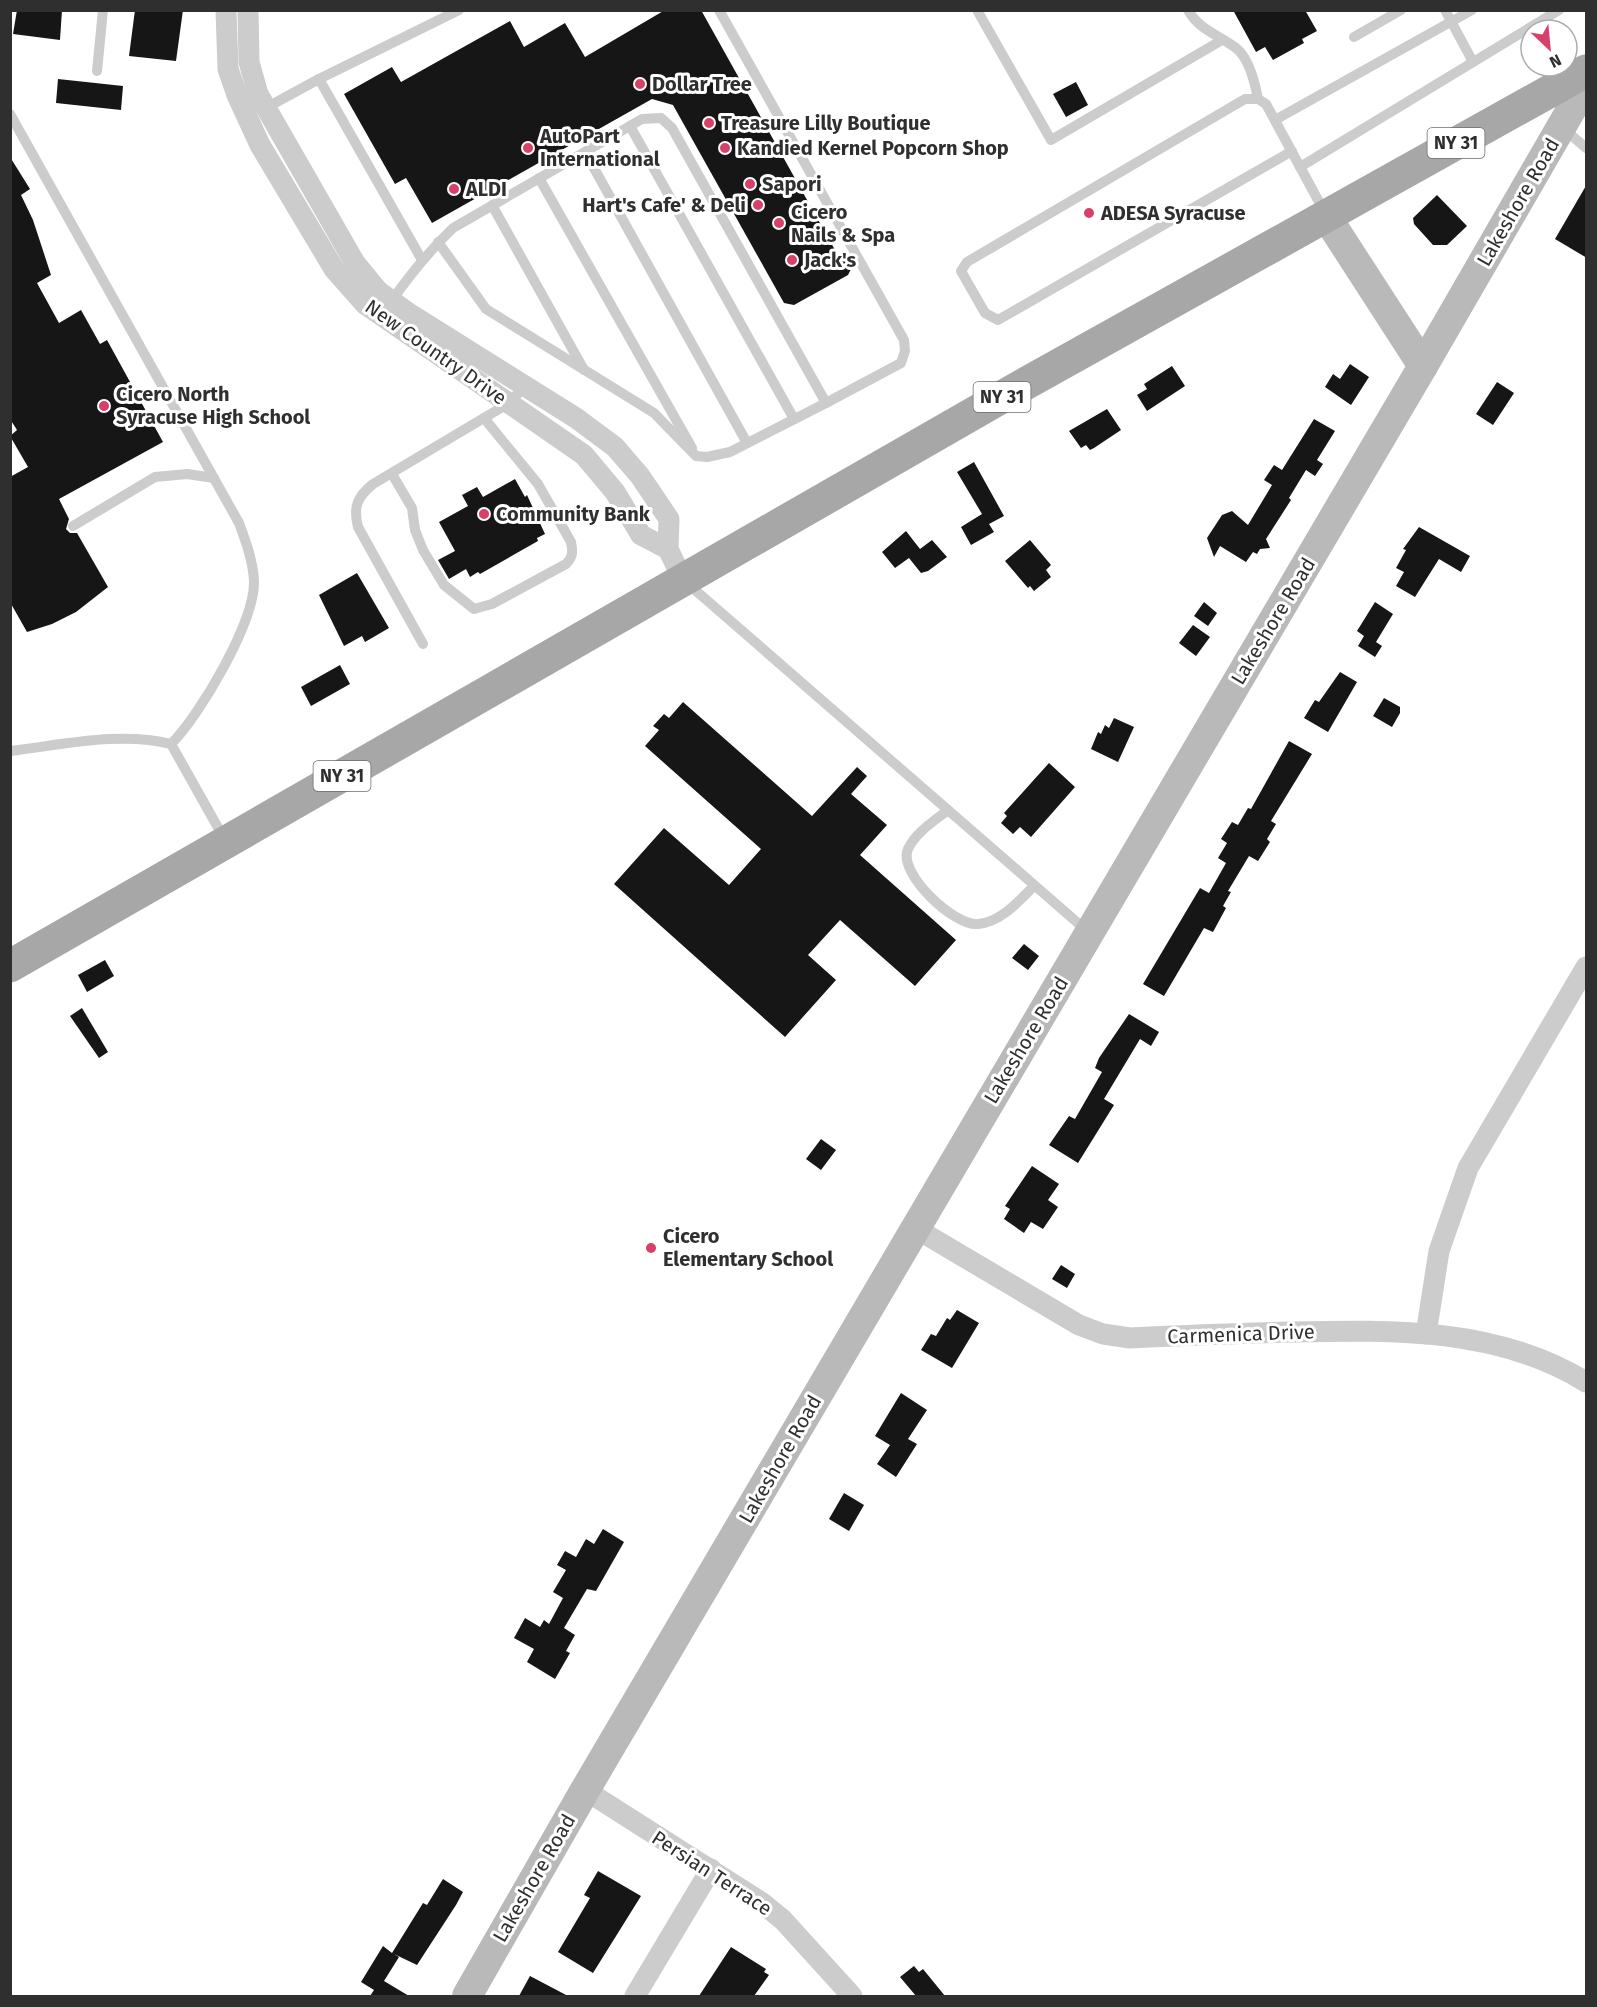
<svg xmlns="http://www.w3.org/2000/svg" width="1597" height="2007" font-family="'Fira Sans',sans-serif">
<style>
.building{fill:#161616}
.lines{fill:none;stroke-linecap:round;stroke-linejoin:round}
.lane{stroke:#ccc;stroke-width:10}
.street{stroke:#ccc;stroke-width:21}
.secondary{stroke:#b9b9b9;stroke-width:30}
.primary{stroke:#a7a7a7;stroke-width:33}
.poi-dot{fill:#d74169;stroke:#fff;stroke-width:2}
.labels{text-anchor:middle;stroke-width:6;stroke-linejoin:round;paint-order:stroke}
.shield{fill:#fff;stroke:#6d6d6d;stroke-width:1.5}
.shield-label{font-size:18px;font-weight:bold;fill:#2f2f2f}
.poi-label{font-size:20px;font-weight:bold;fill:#2f2f2f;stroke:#fff;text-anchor:start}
.street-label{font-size:20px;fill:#2f2f2f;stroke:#fff}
</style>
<rect width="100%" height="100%" fill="#fff"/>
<g class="building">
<polygon points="17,10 62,10 60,40 13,34"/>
<polygon points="135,10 183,10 176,61 129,56"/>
<polygon points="665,10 701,10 840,259 848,255 853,265 848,275 794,305 784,303 673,105 652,99 432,223 406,178 395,184 344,94 392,67 401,82 510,21 524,47 565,23 585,57"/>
<polygon points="1233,10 1305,10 1317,31 1302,39 1304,43 1273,60 1265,47 1256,52"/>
<polygon points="58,79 123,86 121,110 56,103"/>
<polygon points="1076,82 1088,105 1066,117 1053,94"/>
<polygon points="10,157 30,189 21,195 33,220 51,275 37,283 59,323 81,310 100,344 107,340 163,442 59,499 69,519 66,529 70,533 77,533 108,587 76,612 52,624 27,632 10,602 10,477 28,467 10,436 17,430 10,419"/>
<polygon points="1587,184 1587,258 1555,239"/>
<polygon points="1437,195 1467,226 1447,245 1433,245 1414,224 1413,218"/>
<polygon points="1350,364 1369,377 1351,405 1325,387 1333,374 1340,379"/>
<polygon points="1172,366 1185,386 1147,411 1137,395 1147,389 1144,384"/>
<polygon points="1497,382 1514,393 1493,425 1476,414"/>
<polygon points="1107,409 1121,430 1094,448 1090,450 1086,445 1081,448 1069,431"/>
<polygon points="1314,419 1335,431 1317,460 1323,464 1315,476 1306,470 1289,498 1291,500 1266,539 1270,548 1260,549 1257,554 1253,552 1246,562 1220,546 1214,557 1207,538 1222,515 1232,511 1248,525 1272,485 1264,480 1274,465 1282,470"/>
<polygon points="974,462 1004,516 989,524 994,532 971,545 961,527 982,514 957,472"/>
<polygon points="515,479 525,497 527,495 545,534 537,538 538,541 480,574 478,572 470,577 466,569 449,579 438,560 455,551 439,522 468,506 462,495 477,487 483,497"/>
<polygon points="1419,527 1470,556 1461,572 1439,559 1415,597 1396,586 1404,572 1396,568 1406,550 1403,549"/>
<polygon points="906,531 920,549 932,540 947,557 928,571 921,573 909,558 895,568 882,552"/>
<polygon points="1030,540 1051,565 1046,570 1051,577 1034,591 1030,586 1028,588 1005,561"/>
<polygon points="357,573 389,628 365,642 362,636 344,646 319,595"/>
<polygon points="1204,602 1217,613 1208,626 1194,616"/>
<polygon points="1375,602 1393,614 1376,642 1382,646 1375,657 1358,646 1364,636 1357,631"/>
<polygon points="1193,625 1210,637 1196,656 1179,643"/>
<polygon points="340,665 350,684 311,706 301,687"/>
<polygon points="1340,672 1357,682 1328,732 1304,718 1315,700 1319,702"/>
<polygon points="1384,698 1400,707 1400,713 1392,727 1373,716"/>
<polygon points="683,702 812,816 857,767 867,776 851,794 887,825 860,855 956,940 915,986 840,920 808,955 836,980 785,1037 614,884 664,828 729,885 761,849 645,746 659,730 653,726 664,714 669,718"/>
<polygon points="1114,718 1134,727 1118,762 1091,749 1098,732 1101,734 1105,725 1109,728"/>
<polygon points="1289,741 1312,754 1271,821 1276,824 1267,839 1270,842 1258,861 1249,856 1228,891 1231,892 1223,906 1226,908 1213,932 1204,928 1164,996 1143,984 1200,888 1209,893 1226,863 1218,858 1227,843 1221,839 1232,822 1238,825 1248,808 1251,809"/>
<polygon points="1049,763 1075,787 1031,837 1020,827 1013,834 1001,823 1007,816 1004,813"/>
<polygon points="1024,944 1039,956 1028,970 1012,958"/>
<polygon points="105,960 114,976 87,992 78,975"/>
<polygon points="82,1008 108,1052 99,1058 70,1016"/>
<polygon points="1129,1014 1159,1032 1151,1046 1140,1039 1104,1099 1114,1105 1078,1163 1049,1145 1069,1116 1075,1119 1102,1072 1095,1068 1099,1058"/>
<polygon points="821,1139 836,1150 821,1170 806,1159"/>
<polygon points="1032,1166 1059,1184 1048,1200 1058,1207 1043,1229 1031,1222 1024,1233 1004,1219 1010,1209 1005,1206"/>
<polygon points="1061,1265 1075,1274 1067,1288 1052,1279"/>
<polygon points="957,1310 979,1323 952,1368 921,1350 931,1334 936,1336 947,1318 950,1320"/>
<polygon points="901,1393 927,1410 908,1439 917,1444 896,1477 877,1464 890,1445 875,1436"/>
<polygon points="844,1493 864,1505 849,1531 829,1519"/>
<polygon points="603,1529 624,1542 596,1591 587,1589 564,1628 575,1635 566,1651 570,1653 555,1679 527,1662 534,1649 514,1638 525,1618 540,1627 544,1620 549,1624 563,1598 553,1592 566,1570 557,1565 565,1551 576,1557 586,1539 594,1544"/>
<polygon points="598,1871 641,1896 593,1973 558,1952 590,1898 584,1895"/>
<polygon points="443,1879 463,1892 456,1905 417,1965 394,1954 399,1957 384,1981 409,1996 370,1996 374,1990 361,1982 383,1946 392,1953 423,1903 427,1905"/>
<polygon points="731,1947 766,1969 764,1972 769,1975 754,1996 699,1996"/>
<polygon points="914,1966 919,1972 923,1969 945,1996 916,1996 900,1977"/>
<polygon points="530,1976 568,1996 519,1996"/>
</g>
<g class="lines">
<g class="lane">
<polyline points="719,10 904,340 905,351 901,363 826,403"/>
<polyline points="977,10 1051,140 1222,40"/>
<path d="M1188 10C1199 30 1219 35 1236 48 1249 58 1255 83 1258 99"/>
<polyline points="1445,10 1473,62"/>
<polyline points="1354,37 1401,10"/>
<polyline points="97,71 103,10"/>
<polyline points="319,79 459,10"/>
<polyline points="262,110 319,79 422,260"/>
<path d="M10 114 239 523C246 542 253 561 254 581 255 622 200 715 171 744L225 840"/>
<polyline points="1275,120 1472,10"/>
<polyline points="630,126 794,419"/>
<polyline points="1562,127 1586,148"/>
<polyline points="1292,151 998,320 985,313 961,271 967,262 1245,99 1258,99 1266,104 1325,213"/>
<polyline points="585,152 747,443"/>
<polyline points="1300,167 1559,10"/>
<polyline points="539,178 692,448"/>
<polyline points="492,205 584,370"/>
<path d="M390 303C409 276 429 251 453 228L642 119 661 118 672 128 826 403 730 452 707 457 696 456 654 413 486 309 438 242"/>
<path d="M392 474 412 508 415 530 423 550 444 585 474 609 492 604 566 564C573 557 573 552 571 542L538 484 484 418"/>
<polyline points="73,526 155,477 187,474 214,478"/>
<polyline points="687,583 1087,931"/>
<path d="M423 644 358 527C353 507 357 497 373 484L509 403 525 386"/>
<path d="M10 751C62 745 120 731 171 744"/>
<path d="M948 810C934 821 915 833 908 849 897 873 955 927 978 924 1001 922 1019 901 1034 886"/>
</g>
<g class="street">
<polyline points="226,10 228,69 237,95 260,145 334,269 365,304 584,455 615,492 641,535 668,549"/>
<polyline points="248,10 249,62 258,94 355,263 378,291 410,314 576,418 615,447 640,476 669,519 668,549 683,580"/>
<path d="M915 1228 1079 1325 1103 1334 1130 1338C1183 1335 1236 1334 1289 1332 1391 1330 1497 1327 1586 1382"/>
<polyline points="1426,1334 1439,1251 1468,1168 1586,967"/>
<polyline points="585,1790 761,1902 783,1920 852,1996"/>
<polyline points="635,1996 711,1869"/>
</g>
<g class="secondary">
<polyline points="1326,216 1423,366"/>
<polyline points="467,1996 585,1790 1423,366 1586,84"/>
</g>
<polyline class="primary" points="10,966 1016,389 1586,71"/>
</g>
<g class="poi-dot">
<circle cx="640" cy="84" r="6"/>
<circle cx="709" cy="123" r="6"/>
<circle cx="528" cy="148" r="6"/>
<circle cx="725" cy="148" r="6"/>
<circle cx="750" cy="184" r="6"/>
<circle cx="454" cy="189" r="6"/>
<circle cx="758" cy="205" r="6"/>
<circle cx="1089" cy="213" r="6"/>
<circle cx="779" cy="223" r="6"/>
<circle cx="792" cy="260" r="6"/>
<circle cx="104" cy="406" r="6"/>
<circle cx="484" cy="514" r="6"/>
<circle cx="651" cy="1248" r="6"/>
</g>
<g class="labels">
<g class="shield">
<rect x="1427.5" y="128" width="57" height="30" rx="4.5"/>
<rect x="973.5" y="382" width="57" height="30" rx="4.5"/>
<rect x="313.5" y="761" width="57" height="30" rx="4.5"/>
</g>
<g class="shield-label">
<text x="1456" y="149">NY 31</text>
<text x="1002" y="403">NY 31</text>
<text x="342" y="782">NY 31</text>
</g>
<g class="poi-label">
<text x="652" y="91">Dollar Tree</text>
<text x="721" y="130">Treasure Lilly Boutique</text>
<text x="540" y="143">AutoPart<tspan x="540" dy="23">International</tspan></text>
<text x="737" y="155">Kandied Kernel Popcorn Shop</text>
<text x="762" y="191">Sapori</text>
<text x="466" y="196">ALDI</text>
<text x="746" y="212" text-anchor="end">Hart's Cafe' &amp; Deli</text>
<text x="791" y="219">Cicero<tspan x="791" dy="23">Nails &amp; Spa</tspan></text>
<text x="1101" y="220">ADESA Syracuse</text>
<text x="804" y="267">Jack's</text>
<text x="116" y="401">Cicero North<tspan x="116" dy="23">Syracuse High School</tspan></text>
<text x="496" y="521">Community Bank</text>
<text x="663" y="1243">Cicero<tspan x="663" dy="23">Elementary School</tspan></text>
</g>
<g class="street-label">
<text transform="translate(1518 202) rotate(-60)" y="7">Lakeshore Road</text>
<text transform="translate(436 352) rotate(35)" y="7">New Country Drive</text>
<text transform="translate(1273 621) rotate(-59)" y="7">Lakeshore Road</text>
<text transform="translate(1026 1040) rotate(-59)" y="7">Lakeshore Road</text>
<text transform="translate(1241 1334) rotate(-2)" y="7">Carmenica Drive</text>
<text transform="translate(780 1459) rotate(-60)" y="7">Lakeshore Road</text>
<text transform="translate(712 1873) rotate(33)" y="7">Persian Terrace</text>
<text transform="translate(534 1878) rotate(-60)" y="7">Lakeshore Road</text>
</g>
</g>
<rect width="1597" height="2007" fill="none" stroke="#2f2f2f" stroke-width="24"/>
<g transform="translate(1549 48) rotate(154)"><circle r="28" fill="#ffffff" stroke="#acacac" stroke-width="1.5"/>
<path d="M0-4.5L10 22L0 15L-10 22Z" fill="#d74169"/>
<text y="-9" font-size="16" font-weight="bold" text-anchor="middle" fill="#2f2f2f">N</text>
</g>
</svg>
